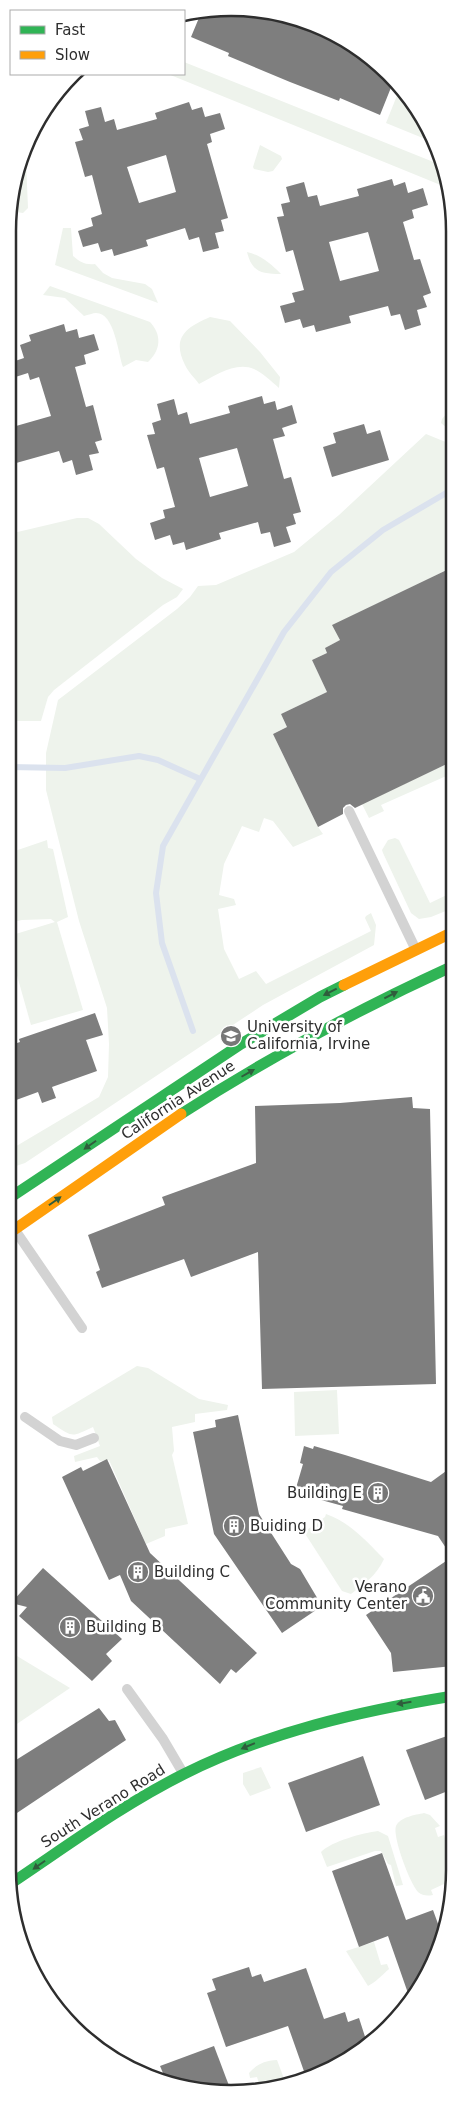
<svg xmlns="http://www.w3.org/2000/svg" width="462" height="2101" font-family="'DejaVu Sans',sans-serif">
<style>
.green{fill:#eef3ec}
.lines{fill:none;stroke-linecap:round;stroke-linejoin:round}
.stream{stroke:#dbe2ee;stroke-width:6}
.building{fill:#7e7e7e;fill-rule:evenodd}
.lane{stroke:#d3d3d3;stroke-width:10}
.fast{stroke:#30b455;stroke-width:11}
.slow{stroke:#ff9f0a;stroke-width:11}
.oneway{fill:#2f5d3c}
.labels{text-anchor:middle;stroke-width:5;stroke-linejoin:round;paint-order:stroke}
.poi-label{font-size:15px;fill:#2e2e2e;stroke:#fff;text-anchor:start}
.street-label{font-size:15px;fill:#2e2e2e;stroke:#fff}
.rim{fill:none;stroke:#2e2e2e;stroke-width:2.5}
</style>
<rect width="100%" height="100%" fill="#fff"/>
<g class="green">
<polygon points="184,62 441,165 448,188 168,74 184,74"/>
<polygon points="400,88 432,132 435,143 386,123"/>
<polygon points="260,145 281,156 282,159 273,171 268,172 254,169 253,167"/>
<polygon points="26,161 28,208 23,213 9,211 9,202 23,162"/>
<path d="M63 228H71L73 256C80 262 85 265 95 264L103 273 112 278 145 284 152 289 158 303 55 265Z"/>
<path d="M247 252C261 255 271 264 281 274 261 274 252 272 247 252Z"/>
<path d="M50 286 150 322C162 335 161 350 148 362L136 360 123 367C118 354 115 313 96 313 93 313 88 315 84 316L65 298 43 295Z"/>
<path d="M210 317 230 321 260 352 280 377 279 388C271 381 263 373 254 369 236 361 214 376 199 384 195 378 188 372 185 365 171 337 187 327 210 317Z"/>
<polygon points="453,406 453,433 441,423 442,419"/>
<polygon points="426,434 453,445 453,567 333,625 340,640 325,648 327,653 312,660 327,692 281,714 287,727 273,734 318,827 323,834 293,847 273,821 264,818 259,832 242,826 224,864 219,895 234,899 236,905 218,909 224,949 239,979 256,971 266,984 371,931 365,918 366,916 371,913 376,925 374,945 263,1005 25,1163 16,1166 8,1165 8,1151 99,1097 108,1077 109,1044 107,1008 79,921 46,790 46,753 58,700 177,609 190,597 198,586 216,585 294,552 339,515"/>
<polygon points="77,518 88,518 99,524 136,559 162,578 183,589 177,597 163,605 54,690 48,697 41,721 9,721 9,709 13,704 9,700 9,534"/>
<polygon points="453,761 453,773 381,805 384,811 369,818 362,804"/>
<polygon points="395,838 399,840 430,903 453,892 453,908 431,917 419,919 411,913 383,853 382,850 388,840"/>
<polygon points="47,840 48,848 53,849 68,917 57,922 83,1010 31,1025 9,947 9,936 55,922 51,919 22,920 9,923 9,853"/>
<path d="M137 1366 148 1368 199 1399 228 1405 227 1410 195 1414V1422L172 1427 174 1451 172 1455 188 1524 165 1529V1536L146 1544 109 1460 100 1461 97 1457 75 1462 74 1456 100 1446 93 1427C71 1437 74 1438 53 1424L52 1417Z"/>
<polygon points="337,1390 339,1434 295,1436 294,1392"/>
<path d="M326 1514C351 1523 366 1541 384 1559 376 1576 365 1583 351 1594L342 1591 304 1532 325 1517Z"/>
<polygon points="12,1653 70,1688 8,1730 8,1658"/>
<polygon points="261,1767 271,1788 250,1796 243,1784 243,1773"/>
<path d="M424 1813 430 1815 440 1826 435 1828 438 1837 444 1835 453 1864V1883L446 1890 444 1884 431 1890 433 1895C427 1896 423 1896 418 1892 410 1884 392 1836 396 1826 400 1817 415 1815 424 1813Z"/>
<path d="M378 1831 388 1836 403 1885 396 1886 391 1865 388 1864 381 1851H375L327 1867 321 1852C332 1841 363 1833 378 1831Z"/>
<path d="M374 1942 381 1965 387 1964 389 1969C382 1975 376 1982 368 1986L346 1951Z"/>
<path d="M277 2060 286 2084 260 2087 257 2077 250 2078 249 2073C257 2064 264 2061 277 2060Z"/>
</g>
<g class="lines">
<g class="stream">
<polyline points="9,767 65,768 139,756 158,760 200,779"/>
<polyline points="193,1031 162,943 156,893 163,846 284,632 331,572 383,530 453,489"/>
</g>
</g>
<g class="building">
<polygon points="260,9 330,31 389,73 394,80 380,115 340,98 339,101 290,82 228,56 229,53 191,37 201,13"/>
<path d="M189 102 192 110 202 107 205 117 220 113 225 129 210 134 212 142 207 144 228 218 221 220 224 231 215 233 219 248 203 252 199 237 189 240 185 228 146 240 148 246 114 256 112 249 101 252 98 243 83 247 78 231 93 226 91 218 102 214 92 175 85 177 75 142 83 140 79 129 89 126 85 111 101 107 105 122 114 119 117 130 157 119 155 113ZM166 155 176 192 139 203 127 167Z"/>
<path d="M392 179 394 186 405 182 408 193 423 188 428 205 412 210 414 218 403 222 414 260 420 259 431 293 423 296 427 307 417 310 421 325 405 330 400 314 391 316 388 306 349 316 351 323 316 332 314 325 303 328 300 319 285 323 280 306 295 302 292 293 304 290 293 250 286 252 277 217 284 216 281 204 290 202 286 187 304 182 308 197 317 195 320 206 359 196 357 189ZM368 232 379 271 340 281 329 242Z"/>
<polygon points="64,324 66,332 77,329 79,338 94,334 99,350 84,355 86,364 75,367 86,407 93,405 102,440 95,442 99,453 89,455 93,470 76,475 72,460 63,463 59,451 9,465 9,428 51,416 39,377 30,380 28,373 9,379 9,363 24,358 20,345 31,341 29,335"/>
<path d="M262 396 264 404 275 401 277 410 292 405 297 423 282 428 285 436 273 439 284 479 291 477 301 512 293 514 296 524 286 527 291 542 274 547 270 532 261 534 258 522 219 533 221 539 186 550 184 542 173 545 170 535 155 540 150 523 165 518 163 510 175 507 164 467 157 469 147 435 155 434 152 423 161 420 157 404 174 399 178 415 187 412 190 424 230 413 228 406ZM237 448 248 486 210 497 199 458Z"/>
<polygon points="364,424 367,434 380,430 389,460 332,477 323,447 336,443 333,433"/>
<polygon points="453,567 453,761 355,808 350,804 346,805 343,808 343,814 318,827 273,734 287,727 281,714 327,692 312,660 327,653 325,648 340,640 332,625"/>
<polygon points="95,1013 103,1035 86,1040 97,1071 52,1087 56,1098 42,1103 38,1092 8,1103 8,1046 20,1042 19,1039"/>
<polygon points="412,1097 413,1108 430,1109 436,1384 262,1389 258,1252 191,1277 184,1259 102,1288 96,1272 100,1270 88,1235 165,1205 162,1197 256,1163 255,1106 340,1103"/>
<polygon points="238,1415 259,1514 291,1564 300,1569 322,1606 282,1633 214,1534 193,1432 216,1427 215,1420"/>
<polygon points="304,1446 313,1449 314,1446 345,1455 431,1482 453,1466 453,1666 393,1672 391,1653 366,1615 452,1557 438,1536 342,1509 343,1506 303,1495 304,1491 296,1488 303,1464 300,1463"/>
<polygon points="107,1459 150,1553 257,1653 236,1673 231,1669 220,1684 131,1601 120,1575 109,1580 62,1477 81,1467 83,1471"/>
<polygon points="43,1568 122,1639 106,1654 112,1661 92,1681 19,1616 27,1607 11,1603"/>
<polygon points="99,1708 109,1721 115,1720 126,1740 8,1819 8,1765"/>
<polygon points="453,1734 453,1789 425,1800 406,1750"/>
<polygon points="363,1756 380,1805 306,1832 288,1783"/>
<polygon points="382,1853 406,1920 433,1910 441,1932 425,1982 410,1999 388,1936 359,1947 332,1871"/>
<polygon points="249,1967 252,1977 261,1974 264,1982 306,1968 324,2019 345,2012 348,2022 359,2018 368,2046 319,2073 306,2077 288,2026 226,2047 207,1993 216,1990 212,1979"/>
<polygon points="214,2046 231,2091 216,2093 166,2080 160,2066"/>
</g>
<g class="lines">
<g class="lane">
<polyline points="349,811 415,948"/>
<polyline points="15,1230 82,1328"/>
<polyline points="25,1417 60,1441 76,1445 94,1438"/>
<polyline points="127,1689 163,1739 183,1773"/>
</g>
<g class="fast">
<path d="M181 1114C268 1058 359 1009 453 966"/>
<polyline points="8,1199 241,1044 320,997 344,985"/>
<path d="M10 1884C67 1846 122 1805 184 1774 268 1732 360 1711 453 1696"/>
</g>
<g class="slow">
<polyline points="344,985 453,932"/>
<polyline points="8,1234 181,1114"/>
</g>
</g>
<defs><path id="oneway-solid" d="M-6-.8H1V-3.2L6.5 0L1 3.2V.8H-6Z" transform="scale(1.25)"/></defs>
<g class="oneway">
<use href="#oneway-solid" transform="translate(330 992) rotate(153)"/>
<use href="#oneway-solid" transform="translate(391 995) rotate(-27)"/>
<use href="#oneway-solid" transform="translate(248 1073) rotate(-30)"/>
<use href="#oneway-solid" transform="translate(90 1145) rotate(145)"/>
<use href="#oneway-solid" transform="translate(55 1201) rotate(-35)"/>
<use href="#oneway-solid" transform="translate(404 1703) rotate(171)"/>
<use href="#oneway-solid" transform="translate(248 1746) rotate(157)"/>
<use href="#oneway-solid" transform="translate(39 1865) rotate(145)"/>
</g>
<defs>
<g id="university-disc" transform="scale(1.125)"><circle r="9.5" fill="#777" stroke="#fff"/><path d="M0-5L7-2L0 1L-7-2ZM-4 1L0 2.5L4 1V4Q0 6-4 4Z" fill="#fff"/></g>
<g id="building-disc" transform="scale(1.125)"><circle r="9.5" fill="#777" stroke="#fff"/><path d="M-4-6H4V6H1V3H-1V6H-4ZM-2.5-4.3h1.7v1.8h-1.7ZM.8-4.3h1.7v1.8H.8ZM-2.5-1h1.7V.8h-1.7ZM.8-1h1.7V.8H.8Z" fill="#fff"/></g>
<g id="civic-disc" transform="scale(1.125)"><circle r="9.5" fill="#777" stroke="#fff"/><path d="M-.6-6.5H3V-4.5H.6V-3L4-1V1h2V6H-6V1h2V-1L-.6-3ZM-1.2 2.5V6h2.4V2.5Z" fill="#fff"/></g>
</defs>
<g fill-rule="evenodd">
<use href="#university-disc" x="231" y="1036"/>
<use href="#building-disc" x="378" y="1493"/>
<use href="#building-disc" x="234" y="1526"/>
<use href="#building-disc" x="138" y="1572"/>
<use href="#civic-disc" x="423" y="1596"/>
<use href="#building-disc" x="70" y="1627"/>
</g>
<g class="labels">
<g class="poi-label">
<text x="247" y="1032">University of<tspan x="247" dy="17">California, Irvine</tspan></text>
<text x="362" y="1498" text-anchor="end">Building E</text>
<text x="250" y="1531">Buiding D</text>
<text x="154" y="1577">Building C</text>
<text x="407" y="1592" text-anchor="end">Verano<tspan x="407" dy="17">Community Center</tspan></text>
<text x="86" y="1632">Building B</text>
</g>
<g class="street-label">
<text transform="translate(178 1100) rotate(-33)" y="5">California Avenue</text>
<text transform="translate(103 1806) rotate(-32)" y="5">South Verano Road</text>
</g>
</g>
<path d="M0 0H462V2101H0ZM231 16H231A215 215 0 0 1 446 231V1870A215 215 0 0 1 231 2085H231A215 215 0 0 1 16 1870V231A215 215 0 0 1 231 16Z" fill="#fff" fill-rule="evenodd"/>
<path class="rim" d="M231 16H231A215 215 0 0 1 446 231V1870A215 215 0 0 1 231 2085H231A215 215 0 0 1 16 1870V231A215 215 0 0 1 231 16Z"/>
<rect x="10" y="10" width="175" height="65" fill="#ffffff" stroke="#ababab"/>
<rect x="20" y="26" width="25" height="8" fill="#30b455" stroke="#ababab"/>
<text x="55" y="35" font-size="15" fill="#2e2e2e">Fast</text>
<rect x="20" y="51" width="25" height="8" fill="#ff9f0a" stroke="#ababab"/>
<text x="55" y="60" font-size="15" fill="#2e2e2e">Slow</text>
</svg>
